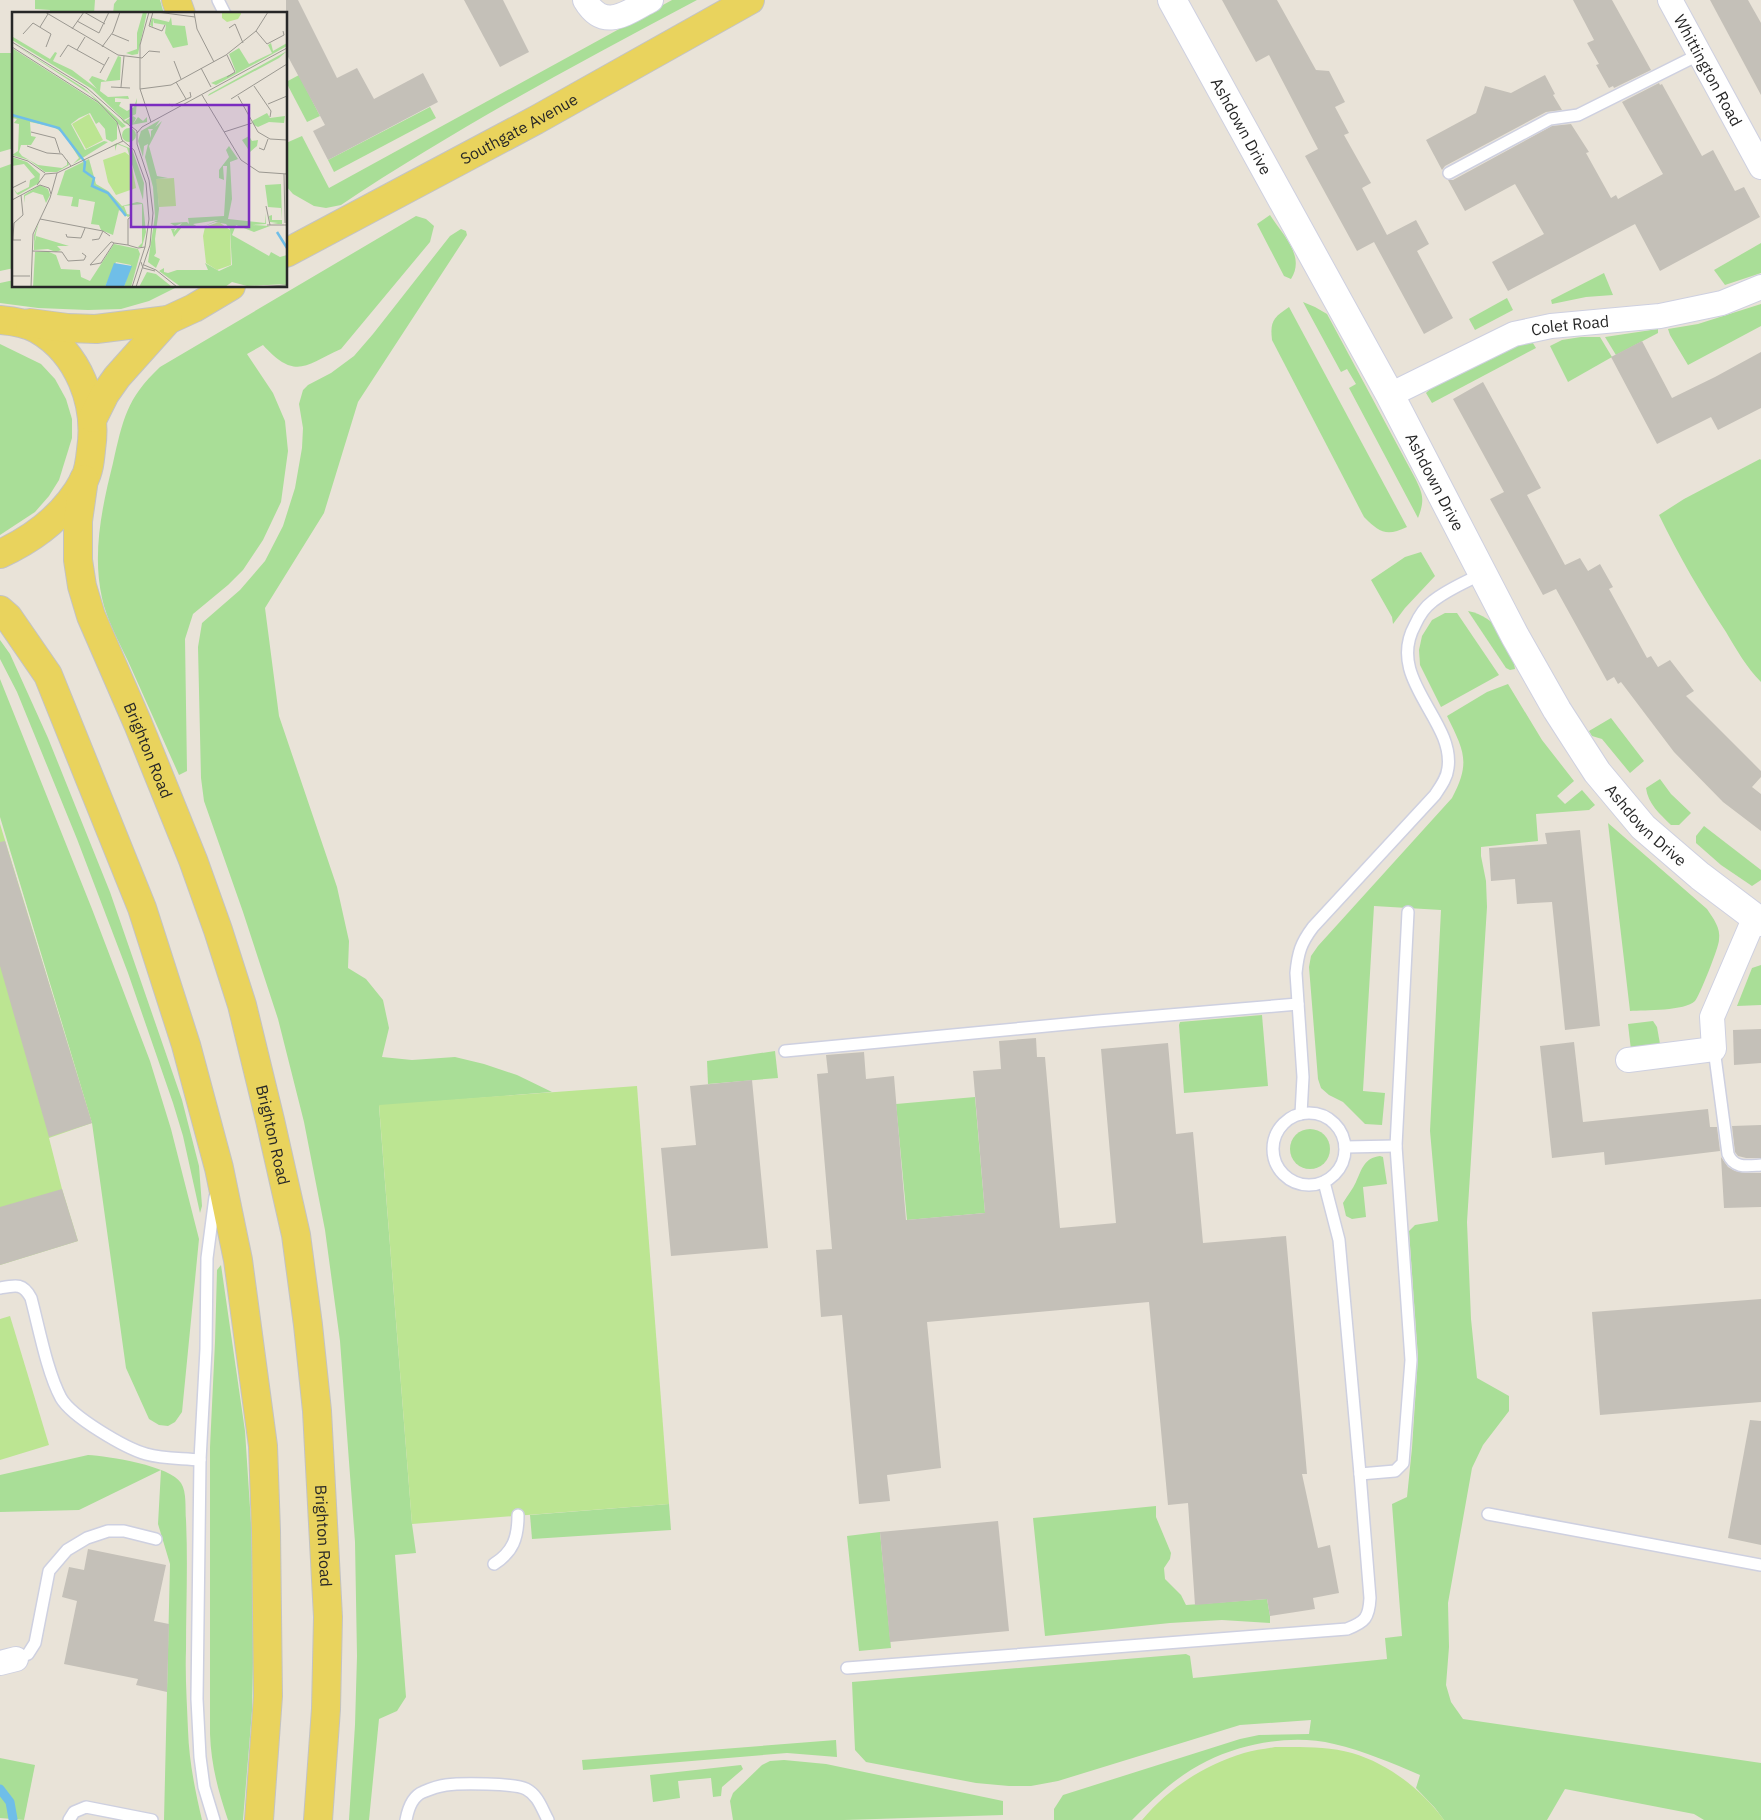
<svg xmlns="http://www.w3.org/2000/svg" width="1761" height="1820" font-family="'IBM Plex Sans',sans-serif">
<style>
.green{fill:#a9de97}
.pitch{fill:#bce592}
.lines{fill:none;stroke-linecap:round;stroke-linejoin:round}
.stream{stroke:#6fbee8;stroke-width:9}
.building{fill:#c4c0b8}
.service-casing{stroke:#ced0e0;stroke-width:14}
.minor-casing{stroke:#ced0e0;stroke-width:26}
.tertiary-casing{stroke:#ced0e0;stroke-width:30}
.primary-casing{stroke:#c3c3c3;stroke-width:30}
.service{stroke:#fff;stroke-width:11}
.minor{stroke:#fff;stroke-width:24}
.tertiary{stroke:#fff;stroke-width:28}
.primary{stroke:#e9d35d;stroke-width:28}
.labels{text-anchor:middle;stroke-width:4;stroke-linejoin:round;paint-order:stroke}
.street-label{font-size:16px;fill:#272727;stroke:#fff}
.inset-river{fill:none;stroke:#6fbee8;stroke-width:2.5}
.inset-road{fill:none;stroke:#9b9891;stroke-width:1}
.view{fill:#7b2cbf;fill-opacity:0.15;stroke:#7b2cbf;stroke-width:2.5}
.inset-edge{fill:none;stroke:#272727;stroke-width:2.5}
</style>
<rect width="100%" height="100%" fill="#e9e3d8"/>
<g class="green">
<polygon points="35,0 95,0 94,14 50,14 50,10 35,9"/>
<polygon points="117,0 160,0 164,14 113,14 114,4"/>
<path d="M672 0H697C576 64 455 129 341 205L326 208 314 206 293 194 286 186V143L302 136 329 188Z"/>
<polygon points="14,36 14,148 0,152 0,53 13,53"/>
<polygon points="299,75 320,116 307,122 286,82"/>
<polygon points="430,107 436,118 334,172 328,160"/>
<polygon points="14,163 14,268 0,271 0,168"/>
<path d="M1270 215C1282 234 1306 256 1291 279L1284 276 1257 224Z"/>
<path d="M416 216 426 219 434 226 430 242 341 349C305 365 296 381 263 345L247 354 273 393 285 421 288 451 281 502 263 540 243 570 228 585 193 614 185 639 187 771 179 775C162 737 145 699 128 661 119 642 106 618 102 598 92 553 102 507 113 463 123 420 126 399 160 367Z"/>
<polygon points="461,229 466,231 467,235 358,402 324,513 265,608 279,716 337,887 349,941 348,968 366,979 383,1000 389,1028 382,1057 412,1060 455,1057 484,1064 517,1075 552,1092 379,1106 412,1524 416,1553 395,1555 406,1697 397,1711 379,1719 369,1820 349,1820 355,1725 357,1656 355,1542 340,1341 325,1230 304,1122 278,1019 243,912 204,801 201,778 198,647 202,623 240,590 265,561 283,526 295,488 302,448 303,428 299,404 303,390 308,385 331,373 354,356 373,334 450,236"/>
<polygon points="1761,243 1761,273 1725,285 1714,270"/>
<polygon points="1604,273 1613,295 1586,297 1552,304 1551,300"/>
<polygon points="14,280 14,286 179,286 149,301 121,309 88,310 38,308 0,303 0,283"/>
<polygon points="1507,298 1513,310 1475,330 1469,319"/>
<path d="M1303 302 1315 307 1327 314 1415 478C1423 494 1425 500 1418 518L1349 388 1356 384 1347 369 1341 372Z"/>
<polygon points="1761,304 1761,326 1688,365 1670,335 1668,329 1698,324"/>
<path d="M1289 307 1407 527C1386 537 1379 532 1364 517L1272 340C1270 321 1273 318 1289 307Z"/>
<polygon points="1658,329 1658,333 1616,355 1605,337"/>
<polygon points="1581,337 1600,337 1612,357 1568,382 1550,346 1562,340"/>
<polygon points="1531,340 1536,348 1432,403 1426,393 1436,383 1506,350"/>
<polygon points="0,344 41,364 55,379 66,399 72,419 72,438 59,480 49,496 35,512 0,535"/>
<path d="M1760 459 1761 460V682C1747 668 1736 649 1726 632 1701 594 1679 556 1659 515L1684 499Z"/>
<polygon points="1421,552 1435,576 1405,608 1393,624 1392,617 1371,580 1405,557"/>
<path d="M1468 611C1497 617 1510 641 1515 669L1510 670 1506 668Z"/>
<polygon points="1445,613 1457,613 1499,675 1441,707 1420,665 1419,650 1422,636 1432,620"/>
<polygon points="0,640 10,654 48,738 110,892 182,1100 199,1166 202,1206 200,1213 183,1136 173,1103 128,973 77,839 17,692 0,659"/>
<polygon points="0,679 92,909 150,1061 171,1129 199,1239 182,1412 175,1422 168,1426 159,1425 149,1419 126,1368 92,1123 0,817"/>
<path d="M1508 684 1542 740 1574 781 1557 796 1565 804 1582 790 1595 805 1589 810 1536 814 1538 841 1481 847V856L1486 881 1487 907 1467 1222 1471 1319 1477 1378 1509 1396V1411L1483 1445 1472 1468 1448 1603 1449 1647 1446 1685 1451 1702 1463 1719 1761 1763V1820H1704L1694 1814 1565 1789 1547 1820H1444L1435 1808 1416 1788 1420 1775C1392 1763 1364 1751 1334 1744 1293 1734 1244 1743 1207 1761 1178 1775 1154 1798 1132 1820H1054V1809L1063 1795 1240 1739 1259 1735 1309 1734 1311 1720 1240 1725 1058 1781 1031 1786H1009L976 1783 866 1762 855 1750 852 1682 1186 1654 1190 1656 1193 1678 1387 1659 1385 1638 1402 1636 1392 1504 1407 1497 1412 1448 1418 1357 1409 1231 1415 1225 1438 1221 1430 1131 1441 910 1374 906 1363 1091 1385 1093 1382 1125 1365 1124 1343 1102 1329 1095 1321 1088 1318 1079 1309 967 1311 956 1318 946 1452 798C1471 762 1464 751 1447 716L1487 692Z"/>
<polygon points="1611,718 1644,761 1630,773 1602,739 1592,736 1589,731"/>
<path d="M1660 779 1671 794 1691 813 1679 825H1671C1660 814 1648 804 1646 788Z"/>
<path d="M1608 823 1707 909C1713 918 1721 928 1719 940 1719 947 1699 997 1695 1001 1685 1011 1645 1010 1630 1011Z"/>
<polygon points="1704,826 1761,870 1761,880 1752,886 1721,865 1696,843 1696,836"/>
<polygon points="1761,965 1761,1005 1737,1006 1752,968"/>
<polygon points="1262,1015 1268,1086 1184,1093 1179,1025 1180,1022"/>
<polygon points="1653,1021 1657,1027 1660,1044 1653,1048 1631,1050 1628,1024"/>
<polygon points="775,1051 778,1078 708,1084 707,1061"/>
<polygon points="975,1097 985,1213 907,1220 896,1104"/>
<circle cx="1310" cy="1149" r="20"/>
<path d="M1380 1156 1383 1157 1387 1184 1363 1187 1366 1217 1352 1219 1346 1216 1343 1203C1347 1196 1353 1189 1356 1182 1362 1169 1364 1158 1380 1156Z"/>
<path d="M221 1265 245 1431 251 1523 254 1615 252 1711 243 1820H228C218 1791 211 1764 210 1734V1447L215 1342 217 1270Z"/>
<path d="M88 1455C108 1456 171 1466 181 1483 187 1492 185 1509 186 1520 188 1563 186 1606 186 1650 185 1676 187 1703 188 1730 189 1761 195 1790 202 1820H164L170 1564 158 1524 161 1470 79 1510 0 1512V1475Z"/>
<polygon points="669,1504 671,1530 532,1539 530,1515"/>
<polygon points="1156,1506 1156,1517 1171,1553 1170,1559 1164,1568 1165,1579 1181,1595 1186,1605 1267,1599 1270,1616 1270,1623 1222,1620 1170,1623 1045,1636 1033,1518"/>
<polygon points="880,1532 891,1648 859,1651 847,1536"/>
<polygon points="836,1740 837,1757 787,1753 583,1770 582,1760"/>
<polygon points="0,1758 35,1765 24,1820 0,1818"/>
<polygon points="784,1760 826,1764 1003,1801 1003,1815 844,1820 733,1820 730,1801 733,1793 762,1765 770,1761"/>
<polygon points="741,1765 743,1769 722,1787 721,1796 713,1797 711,1778 678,1781 680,1798 653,1802 650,1775"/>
</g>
<g class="pitch">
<polygon points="0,824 92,1123 49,1138 62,1189 78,1241 0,1265"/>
<polygon points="637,1086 669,1504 412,1524 379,1105"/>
<polygon points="10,1316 49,1445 0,1460 0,1319"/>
<path d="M1275 1747C1300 1747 1327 1746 1352 1753 1389 1764 1421 1789 1444 1820H1142C1169 1788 1204 1765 1244 1753 1254 1750 1265 1749 1275 1747Z"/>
</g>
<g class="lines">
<polyline class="stream" points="0,1789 10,1802 13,1819"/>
</g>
<g class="building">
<polygon points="286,0 298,0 337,78 357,68 374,99 423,73 438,102 328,160 313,131 325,125 286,53"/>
<polygon points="464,0 503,0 529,52 500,67"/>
<polygon points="1222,0 1277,0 1316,70 1329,71 1345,102 1335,107 1349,133 1344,135 1371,183 1362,188 1387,235 1416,220 1429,244 1417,251 1453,318 1424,334 1374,242 1357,251 1305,156 1318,149 1269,55 1256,62"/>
<polygon points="1573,0 1612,0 1651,70 1614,88 1613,86 1609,88 1596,65 1599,64 1587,43 1594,40"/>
<polygon points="1710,0 1748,0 1761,23 1761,95"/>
<polygon points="1545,75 1555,94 1553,95 1562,110 1546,112 1445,166 1442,170 1426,140 1476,113 1485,86 1511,93"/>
<polygon points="1659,83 1660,85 1662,84 1702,156 1713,150 1735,191 1744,187 1760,217 1660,271 1635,224 1508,291 1492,262 1544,234 1515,184 1465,211 1448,180 1453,180 1552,126 1571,124 1589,152 1586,153 1611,198 1616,195 1618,199 1663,174 1622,102"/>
<polygon points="1642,341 1672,398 1715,377 1761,352 1761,408 1718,430 1711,417 1657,444 1611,357"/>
<polygon points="1483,382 1541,488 1527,495 1565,565 1580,558 1588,571 1600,564 1613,587 1609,589 1647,658 1651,656 1658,667 1670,660 1694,691 1686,696 1761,771 1761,777 1752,787 1761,794 1761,831 1723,802 1674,752 1621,682 1618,684 1614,677 1607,681 1556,589 1543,595 1490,499 1504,492 1453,399"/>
<polygon points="1580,830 1600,1026 1565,1030 1552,902 1517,904 1515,879 1491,881 1489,848 1547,844 1545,833"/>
<polygon points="5,841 92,1123 49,1137 0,966 0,842"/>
<polygon points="1761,1029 1761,1063 1734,1065 1733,1030"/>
<polygon points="1036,1038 1037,1057 1045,1057 1060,1228 1116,1223 1101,1049 1168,1043 1176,1134 1193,1132 1203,1243 1286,1236 1307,1474 1302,1474 1318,1548 1330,1545 1339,1593 1313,1598 1315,1609 1270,1616 1267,1599 1195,1605 1188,1503 1168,1505 1149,1302 927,1322 941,1468 887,1475 890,1501 859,1504 842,1315 821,1317 816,1250 832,1249 817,1074 828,1073 826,1055 864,1052 866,1079 894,1076 906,1220 985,1213 973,1071 1001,1069 999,1041"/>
<polygon points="1574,1042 1583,1122 1708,1109 1710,1127 1717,1127 1720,1151 1605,1165 1604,1152 1552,1158 1540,1046"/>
<polygon points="752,1080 768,1248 671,1256 661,1148 696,1145 690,1086"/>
<polygon points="1761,1125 1761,1158 1746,1158 1738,1156 1735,1152 1732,1126"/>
<polygon points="1721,1157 1728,1167 1735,1171 1745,1173 1761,1173 1761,1207 1724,1208"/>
<polygon points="62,1189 78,1241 0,1265 0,1207"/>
<polygon points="1761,1299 1761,1402 1600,1415 1592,1312"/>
<polygon points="1750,1420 1761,1421 1761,1545 1728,1538"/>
<polygon points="998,1521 1009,1631 890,1642 880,1532"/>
<polygon points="88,1549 166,1565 154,1621 169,1624 167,1692 136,1685 138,1679 64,1664 77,1601 62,1597 69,1567 84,1570"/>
</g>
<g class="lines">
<g class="service-casing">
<g id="service">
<polyline points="218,0 225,14"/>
<polyline points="1449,173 1550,119 1578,115 1700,54"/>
<path d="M1714 1049 1728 1154C1734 1169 1747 1166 1761 1165"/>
<polyline points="785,1051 1098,1021 1298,1004"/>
<circle cx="1309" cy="1149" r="36"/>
<path d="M1301 1114 1303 1077 1296 973C1298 952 1301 943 1313 927L1435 795C1441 786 1447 778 1448 768 1455 720 1385 679 1415 625 1419 616 1425 607 1433 601 1448 589 1466 582 1483 573"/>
<polyline points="1345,1147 1396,1146"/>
<polyline points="1324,1182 1339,1240 1360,1474 1395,1471 1403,1463 1411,1360 1396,1146 1408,912"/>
<path d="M0 1288C16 1285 23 1283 31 1298 39 1328 47 1372 61 1398 72 1417 125 1448 146 1454 163 1459 182 1458 200 1460"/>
<polyline points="1488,1514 1761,1565"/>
<path d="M494 1564C513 1552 518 1538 518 1515"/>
<polyline points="16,1659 28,1654 35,1643 49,1571 67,1550 87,1538 108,1531 124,1531 156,1539"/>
<path d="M847 1668 1347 1629C1365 1622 1369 1618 1370 1598L1360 1474"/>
<polyline points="69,1820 74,1812 86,1807 152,1820"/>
<polyline points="214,1820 204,1787 200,1757 197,1699 200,1460 206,1349 207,1258 215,1197"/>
<path d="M406 1820C408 1809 413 1796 423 1792 430 1789 439 1786 446 1785 460 1783 514 1783 526 1789 538 1795 542 1809 548 1820"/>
</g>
</g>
<g class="minor-casing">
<g id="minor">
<path d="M585 0C604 32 626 13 651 0"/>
<path id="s1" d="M1670 0 1761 167"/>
<path id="s2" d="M1390 395 1514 334 1551 326 1660 316 1722 303 1761 287"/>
<polyline points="1628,1060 1714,1049 1712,1017 1754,919"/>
<polyline points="0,1663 16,1659"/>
</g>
</g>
<g class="tertiary-casing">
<g id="tertiary">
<path id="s3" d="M1172 0 1390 395 1515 636 1557 710 1597 772 1643 827 1700 876 1761 922"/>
</g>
</g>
<g class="primary-casing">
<g id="primary">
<polyline points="176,0 181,14"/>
<path id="s4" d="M286 253 536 120 750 0"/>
<path d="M0 320C12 321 26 323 37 329 79 353 98 404 91 450 90 460 89 471 84 480 66 514 35 538 0 554"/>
<polyline points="30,323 68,328 96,329 168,320 194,308 231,286"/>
<polyline points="93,418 105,394 117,377 168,320"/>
<path id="s5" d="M84 479 78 521V560L82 586 91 616 138 724 193 860 218 930 242 1005 270 1120 296 1235 308 1325 317 1411 328 1617 326 1709 318 1820"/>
<polyline points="0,610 8,617 48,675 142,908 186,1045 219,1168 238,1260 263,1446 266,1531 268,1696 259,1820"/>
</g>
</g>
<use href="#service" class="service"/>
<use href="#minor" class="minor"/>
<use href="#tertiary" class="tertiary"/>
<use href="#primary" class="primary"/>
</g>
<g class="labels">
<g class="street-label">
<text dy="6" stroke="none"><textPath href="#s1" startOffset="80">Whittington Road</textPath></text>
<text dy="6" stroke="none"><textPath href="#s3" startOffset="144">Ashdown Drive</textPath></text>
<text dy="6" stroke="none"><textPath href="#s4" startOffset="264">Southgate Avenue</textPath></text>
<text dy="6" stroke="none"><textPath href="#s2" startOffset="195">Colet Road</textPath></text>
<text dy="6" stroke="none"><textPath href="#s3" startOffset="549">Ashdown Drive</textPath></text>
<text dy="6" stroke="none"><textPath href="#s5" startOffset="285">Brighton Road</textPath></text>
<text dy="6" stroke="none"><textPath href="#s3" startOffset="954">Ashdown Drive</textPath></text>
<text dy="6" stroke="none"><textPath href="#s5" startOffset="690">Brighton Road</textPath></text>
<text dy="6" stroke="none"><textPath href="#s5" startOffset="1095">Brighton Road</textPath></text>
</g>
</g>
<g transform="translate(12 12)">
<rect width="275" height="275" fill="#e9e3d8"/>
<path d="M131 0H135L126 42 120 43 114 41 125 37V21ZM159 5 160 13 173 14 176 33 161 36 153 21 154 13 142 11 141 7V15L138 13 140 6 157 10ZM1 25 38 47 43 40 45 41 41 49 60 58 85 77 77 68 80 64 94 69 106 44 109 45 108 68 89 70 88 79 96 85 116 84 117 87 103 86V90H109L107 94 115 99 122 95 125 86 124 102 112 108 80 77 0 28ZM0 31 72 76 114 114 110 116 78 82ZM259 31 261 39 275 31V34L204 73 199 71 224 60 217 42 227 36 237 52 260 41 256 33ZM0 36 86 91 105 111V127L100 130 94 127 93 117 87 110 84 112 78 101 67 106 59 112 73 138 92 129 96 130 61 152 67 146 52 122 42 115 18 110 19 124 24 125 19 133H9L7 140 10 144 19 149 26 153 50 156 55 153V147L57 153 45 160H33L17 148 0 143 6 139 7 112 2 111 5 107 0 106ZM275 39 267 46 196 84 197 82ZM255 101 258 106 273 104 272 111 257 110 246 115 242 113 240 109ZM121 104 124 106 121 112 126 105 131 109 135 105V110L119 113 112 111 109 107 115 111 113 109ZM148 108 142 117H136L139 126V119L150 109 137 134 145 164 156 166 145 167 147 197 143 227 144 241 142 244 148 247 144 256 136 250 143 204 141 175 133 145 136 132 132 134 131 145 126 129 129 119ZM110 123a7 7 0 1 1 14 0a7 7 0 1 1-14 0ZM237 124 240 129 246 128 245 134 238 140 230 128ZM105 131 120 137 132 171 131 188 115 136 105 132 103 139V133L99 134ZM217 134 226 147 218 150 220 187 216 207 253 211V201L254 212 240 213 258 214 242 220 224 213 220 223 257 244 259 240 268 245 275 243V275H255L274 272 235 274 220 270 213 275H169L147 259 152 256V260L156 261 165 258H196L193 251 207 259 220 253 218 217 214 212 203 210 190 215 206 208 181 212 186 215H170L162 225 159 217H163L162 220 170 211 163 214 158 211 175 210 177 212 176 206 212 204 215 154H211L212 168 207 166V158L217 145 214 138ZM0 145 15 150 28 162 27 171 6 183 4 181 2 177 5 181 17 175 18 168 23 165 12 152 0 154ZM77 147 84 172 96 179 110 194 125 190 130 191 131 192 134 220 130 235H126L130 231V192L112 194 115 202 120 203 116 205 107 198 101 223 89 218 87 213 79 212 83 190 67 187 66 195 59 194 61 185 45 183 53 159ZM269 172 270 209V212H260L266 211 258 210 257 204 260 203V208H270L269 196 256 195 253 173ZM28 173 36 177 38 183 34 191 31 183 21 180 13 184 12 191V183ZM27 210 24 221 22 234 24 224 57 234H45L49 238 44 240 36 237 22 238V223ZM102 232 126 237 128 242 119 275H112L119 253 104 250 93 275H21L23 240 35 239 44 243 49 257 68 258 69 265 78 269ZM135 260 144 262 159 274 127 275Z" fill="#a9de97"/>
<path d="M210 0H229V2L226 7 215 10 210 6ZM77 102 91 128 74 137 60 112ZM113 140 118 144 124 176 104 183 96 170 91 148ZM162 166 164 194 147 195 144 167ZM207 210 218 218 219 253 205 258 194 251 191 224 193 215Z" fill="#bce592"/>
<path d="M102 251 120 254 112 275H93Z" fill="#6fbee8"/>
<path class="inset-river" d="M0 103 47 116 73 150 72 159 82 166 80 174 96 181 114 204M265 220 275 236"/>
<path class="inset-road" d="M33 0 106 43 130 46 137 39 148 40M72 0 93 12M137 0 128 33V77L139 110M141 0 137 14 150 19 153 13M145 0 183 5M182 0 185 17 202 50M65 9 87 21 97 0M28 15 36 2M217 16 223 12 231 31M60 17 72 0M244 19 255 32 272 23 271 19M11 22 21 11 39 22 34 35M100 22 117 29M73 25 65 38 92 53M0 30 75 76 118 114M0 35 86 90 105 110 110 128 122 138 134 171 137 207 133 235 120 275M90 35 101 20 108 0M215 43 223 60 215 65M48 45 56 33 65 38M162 49 169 67M189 56 199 75M88 61 97 45M164 70 174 87M242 74 259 99 258 105M99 75 118 76M109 75 112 44M128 77 159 73 214 43 244 19 256 0M190 83 229 148 247 160 275 162M226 84 246 120 258 127 275 128M219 87 275 52M157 92 160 94 179 85 178 80M256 92 275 84M120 115 125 119V132L137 168 141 201 138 233 124 275M19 120 43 126 48 141M212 120 240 111M125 121 130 115 275 36M15 134 35 141 50 142 59 154M247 136 252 138 256 127M0 144 16 149 33 161M272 162 273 211M25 173 33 162 45 161 111 129M0 176 14 169M0 188 28 173 37 176 39 182M254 194 258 213M28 207 91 219 98 224M255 213H275M54 222 55 225 69 226 73 216M9 228H1V225L2 211 11 203 9 183M80 228 87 227 91 219M102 231 89 251 78 253 99 230H100L102 231 116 233 119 234 126 236 133 235M116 233V207L120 204M20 239 50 240 56 249 72 248 74 244 70 241M129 250 131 256 143 259M132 253 144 258 165 275M0 264H18M19 275 21 222 38 186 45 161M244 275 275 273"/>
<path class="view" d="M119 93H237V215H119Z"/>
<rect width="275" height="275" class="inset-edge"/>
</g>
</svg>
